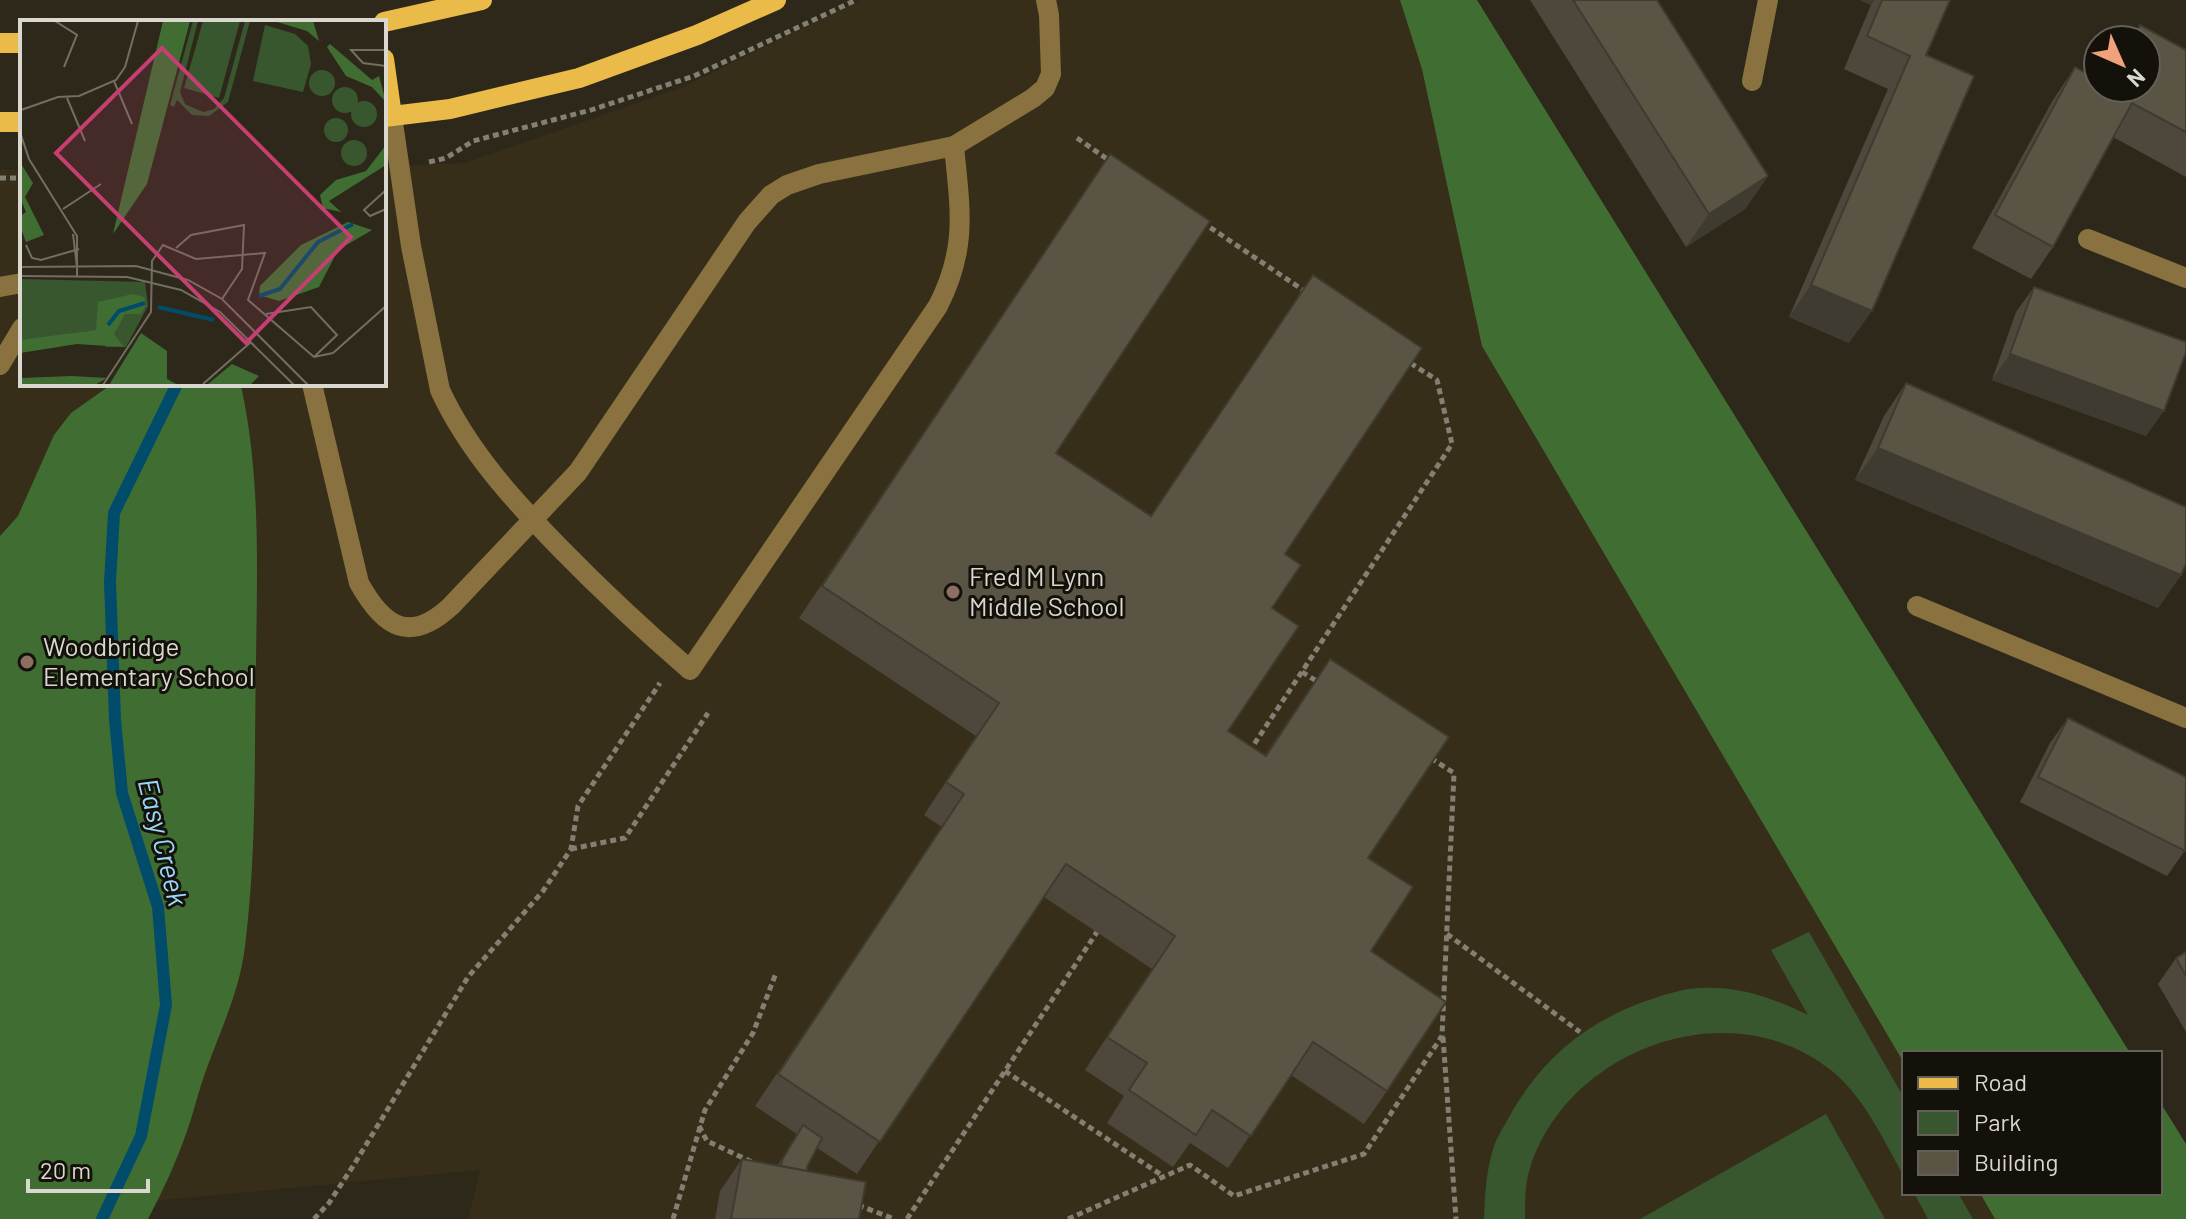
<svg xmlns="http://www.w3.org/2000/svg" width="2186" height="1219" font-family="Barlow,sans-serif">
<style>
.built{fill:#362e19}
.green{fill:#39572f}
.forest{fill:#406e32}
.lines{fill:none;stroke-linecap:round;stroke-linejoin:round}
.stream{stroke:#004c6a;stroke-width:12}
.path{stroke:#837f73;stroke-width:5;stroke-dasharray:6 4;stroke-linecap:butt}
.minor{stroke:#897240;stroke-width:20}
.major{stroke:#eabb49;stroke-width:20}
.wall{fill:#4d483b}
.shaded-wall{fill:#3f3b30}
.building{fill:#5a5445;stroke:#3f3b30;stroke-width:2}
.education-dot{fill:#8d6e63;stroke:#14110b;stroke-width:3}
.labels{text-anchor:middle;stroke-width:6;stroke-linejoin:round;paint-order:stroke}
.poi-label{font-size:26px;fill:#dad7ce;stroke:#14110b;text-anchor:start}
.water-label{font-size:28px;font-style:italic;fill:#99d8fa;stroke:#14110b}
.inset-river{fill:none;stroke:#004c6a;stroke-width:4}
.inset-road{fill:none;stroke:#736e62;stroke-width:2}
.view{fill:#c73e72;fill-opacity:0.15;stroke:#c73e72;stroke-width:4}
.inset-edge{fill:none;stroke:#dad7ce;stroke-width:4}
</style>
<rect width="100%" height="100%" fill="#2e281a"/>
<polygon class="built" points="860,0 1477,0 2130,1053 1904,1053 1904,1193 2160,1193 2160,1102 2186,1144 2186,1219 468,1219 480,1170 144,1202 0,1219 0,169 22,170 22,384 384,384 384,166 465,163 683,87"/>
<g class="green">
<path d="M1809 932 1904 1098V1176C1883 1140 1865 1098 1832 1071 1732 990 1571 1047 1531 1165 1525 1181 1525 1201 1525 1219H1484C1485 1195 1486 1170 1494 1146 1497 1137 1503 1128 1508 1119 1541 1058 1589 1019 1655 998 1669 993 1687 988 1702 988 1740 986 1775 999 1808 1015L1771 950Z"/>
<polygon points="1826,1114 1885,1219 1640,1219"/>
<polygon points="1914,1193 1958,1193 1973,1219 1928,1219"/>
</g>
<g class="forest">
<polygon points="1400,0 1477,0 2130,1053 1904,1053 1904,1063 1482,346 1422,69"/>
<path d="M112 384 241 386C261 476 257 571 256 663 254 757 257 852 245 946 240 991 220 1031 205 1073 198 1092 194 1112 187 1131 177 1160 163 1191 148 1219H0V536L18 516 54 435 71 413Z"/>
<polygon points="2160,1102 2186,1144 2186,1219 1995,1219 1980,1193 2160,1193"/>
</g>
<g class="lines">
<polyline class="stream" points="102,1219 141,1136 166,1005 158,907 122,793 115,720 110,582 114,513 177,384"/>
<g class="path">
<polyline points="1077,138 1110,161"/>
<polyline points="429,162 446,158 473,141 591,110 694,76 856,0"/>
<polyline points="0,178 22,178"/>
<polyline points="1202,222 1306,292"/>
<polyline points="1302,672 1318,682"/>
<polyline points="1249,752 1452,444 1437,380 1407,361"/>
<polyline points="571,849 625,838 708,713"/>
<polyline points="1447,934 1580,1032"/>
<polyline points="1443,1037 1456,1219"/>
<polyline points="1005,1071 1163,1176"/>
<polyline points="699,1126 707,1141 752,1162"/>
<polyline points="858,1205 894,1219"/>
<polyline points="314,1219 329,1203 355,1163 468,977 543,891 571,849 578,806 660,683"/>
<polyline points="673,1219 705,1110 753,1033 776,973"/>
<polyline points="907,1219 1097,932"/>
<polyline points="1068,1219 1190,1165 1234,1196 1364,1154 1442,1036 1454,773 1429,757"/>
</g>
<g class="minor">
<polyline points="1752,81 1768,0"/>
<path d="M392 116 411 246 440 390C468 451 515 502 561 549 603 592 645 631 690 670L938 306C968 247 960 209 954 146"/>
<polyline points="2088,239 2186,278"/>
<polyline points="0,287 22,283"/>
<polyline points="0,365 22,328"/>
<path d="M312 384 359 583C384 628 410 644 451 606L578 472 747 222 771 195 787 185 819 174 954 146 1033 98 1045 88 1051 74 1049 15 1046 0"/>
<polyline points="1917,606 2186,718"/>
</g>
<g class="major">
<polyline points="384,22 482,0"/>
<polyline points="0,43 22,43"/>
<polyline points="384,59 392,116"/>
<polyline points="384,117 450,109 579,78 697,35 776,0"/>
<polyline points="0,122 22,122"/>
</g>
</g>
<g class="wall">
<polygon points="1530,0 1657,0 1768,176 1745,209 1686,247"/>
<polygon points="1860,0 1950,0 1926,55 1849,343 1789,317 1888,89 1844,69 1871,5"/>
<polygon points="2140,25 2186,50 2186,177 2113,137 2053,247 2031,279 1972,248 2053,100 2075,67 2098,88 2146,88 2146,40 2130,40"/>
<polygon points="1110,154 1056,453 1151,516 1313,275 1285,554 1272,608 1228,731 1265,755 1330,659 1368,858 1371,951 1387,1091 1364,1124 1291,1075 1228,1168 1190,1143 1173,1167 1107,1123 1124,1096 1085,1070 1152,969 1044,897 857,1174 817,1148 807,1167 807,1171 859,1219 715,1219 720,1191 742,1159 778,1165 797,1134 755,1106 942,827 924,815 976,736 799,618"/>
<polygon points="2034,287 2146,436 1992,380 2016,312"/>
<polygon points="1906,383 2181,575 2158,608 1855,480 1884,416"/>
<polygon points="2068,718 2186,849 2167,876 2020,802 2050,743"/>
<polygon points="2186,952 2186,1032 2158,984 2176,958"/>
</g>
<g class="shaded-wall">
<polygon points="1860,0 1875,0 1871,5"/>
<polygon points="1768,176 1745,209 1686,247 1709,214"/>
<polygon points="1811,285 1872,311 1849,343 1789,317"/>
<polygon points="2010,354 2164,411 2146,436 1992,380"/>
<polygon points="1878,448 2181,575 2158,608 1855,480"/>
</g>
<g class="building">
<polygon points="1573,0 1657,0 1768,176 1709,214"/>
<polygon points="1882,0 1950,0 1926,55 1974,76 1872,311 1811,285 1910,56 1867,36"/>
<polygon points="2140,25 2186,50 2186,132 2132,103 2053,247 1995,215 2075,67 2098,80 2098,88 2146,88 2146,40 2132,40"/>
<polygon points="1110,154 1210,221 1056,453 1151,516 1313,275 1422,348 1285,554 1301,565 1272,608 1299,626 1228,731 1266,756 1330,659 1449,737 1368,858 1413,887 1371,951 1446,1002 1387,1091 1313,1042 1251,1136 1212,1110 1196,1135 1129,1090 1147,1063 1107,1037 1175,936 1066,864 880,1142 778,1074 964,794 946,782 999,703 822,586"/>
<polygon points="2034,287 2186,342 2186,352 2164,411 2010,354"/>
<polygon points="1906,383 2186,507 2186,564 2181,575 1878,448"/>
<polygon points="2068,718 2186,777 2185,851 2038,777"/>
<polygon points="2186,952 2186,976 2176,958"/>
<polygon points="803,1125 822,1138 807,1167 807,1171 781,1166 782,1160"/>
<polygon points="742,1159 866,1182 859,1219 731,1219"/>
</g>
<g class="education-dot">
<circle cx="953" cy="592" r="8"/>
<circle cx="27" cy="662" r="8"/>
</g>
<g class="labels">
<g class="poi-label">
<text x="969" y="586">Fred M Lynn<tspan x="969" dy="30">Middle School</tspan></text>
<text x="43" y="656">Woodbridge<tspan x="43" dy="30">Elementary School</tspan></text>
</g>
<g class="water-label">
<text transform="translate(163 842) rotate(76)" y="10">Easy Creek</text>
</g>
</g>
<g transform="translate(20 20)">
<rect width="366" height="366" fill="#2e281a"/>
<path d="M173 1H178L160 72 165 84 183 92 194 89 204 78 225 1H230L208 82 189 96 172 95 157 80 154 87 150 85ZM183 1H220L199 78 164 68ZM245 5 275 14 288 26 291 44 283 72 233 61ZM289 63a13 13 0 1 1 26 0a13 13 0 1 1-26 0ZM312 80a13 13 0 1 1 26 0a13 13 0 1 1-26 0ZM331 94a13 13 0 1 1 26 0a13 13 0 1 1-26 0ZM304 110a12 12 0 1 1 24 0a12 12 0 1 1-24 0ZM321 133a13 13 0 1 1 26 0a13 13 0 1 1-26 0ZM0 259 125 262 128 286 106 327H86L69 311 0 322Z" fill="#39572f"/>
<path d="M143 1H170L127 164 93 214ZM254 1H293L299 21 287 11ZM310 24 352 60 359 56 366 82 352 67 326 56 307 27ZM366 125V145L309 181 321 192 303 188 300 175 316 160 346 151ZM0 142 13 163 5 177 24 215 6 222 0 206V196L6 192 0 178ZM328 202 352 210 318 230 299 267 259 281 239 275 240 266 281 225ZM113 274 124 277 126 285 121 294H105L94 314 104 327 57 324 0 333V320L76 310 78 282ZM121 313 147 331V359L158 365H89ZM212 344 239 356 230 365H187ZM0 358 52 356 87 358 75 365H0Z" fill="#406e32"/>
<path class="inset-river" d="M239 276 260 269 298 222 333 204M138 287 194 300M88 305 99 291 125 283"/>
<path class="inset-road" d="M35 1 57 15 44 47M366 30H331L343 43 366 46M94 61 112 104M47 78 65 121M1 90 38 77 59 76 96 60 105 47 118 1M0 112 9 139 57 216V257M366 170 344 190 350 196 366 189M43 189 81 164M53 214 57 247M6 225 12 238 21 240 59 229M156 228 171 215 224 205 222 249 202 279M0 247 116 246 168 260 202 279 288 365M0 256 107 257 161 270 200 292 274 365M246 294 291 287 317 315 294 337M183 364 231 322M83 365 131 292 132 241 143 225 176 239 245 233 228 280 294 337 313 333 366 286"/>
<path class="view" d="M142 28 331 217 226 323 36 133Z"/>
<rect width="366" height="366" class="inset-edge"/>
</g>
<rect x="1902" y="1051" width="260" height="144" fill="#14110b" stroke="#636059" stroke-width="2"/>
<rect x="1918" y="1077" width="40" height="12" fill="#eabb49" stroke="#636059" stroke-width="2"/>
<text x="1974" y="1091" font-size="24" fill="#dad7ce">Road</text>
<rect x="1918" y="1111" width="40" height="24" fill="#39572f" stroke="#636059" stroke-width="2"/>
<text x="1974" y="1131" font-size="24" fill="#dad7ce">Park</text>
<rect x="1918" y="1151" width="40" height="24" fill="#5a5445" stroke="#636059" stroke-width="2"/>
<text x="1974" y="1171" font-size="24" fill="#dad7ce">Building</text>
<g transform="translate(2122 64) rotate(135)"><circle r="38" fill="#14110b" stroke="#636059" stroke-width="2"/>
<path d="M0-6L14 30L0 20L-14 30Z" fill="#f1a17c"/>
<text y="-12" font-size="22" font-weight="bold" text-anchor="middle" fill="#dad7ce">N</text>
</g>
<path d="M28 1179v12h120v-12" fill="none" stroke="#dad7ce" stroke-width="4"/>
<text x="40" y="1179" font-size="24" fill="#dad7ce" stroke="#14110b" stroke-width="6" paint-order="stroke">20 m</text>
</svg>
